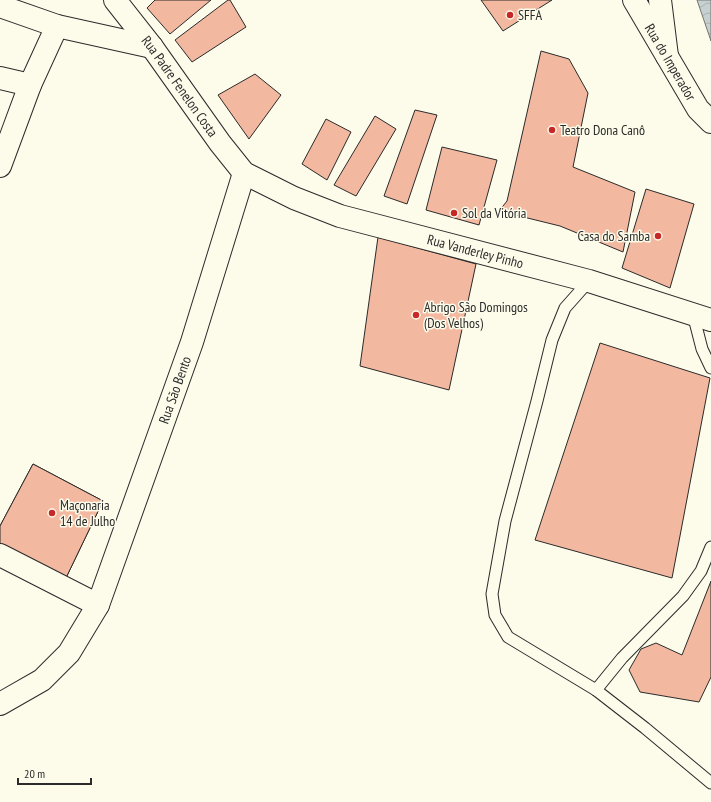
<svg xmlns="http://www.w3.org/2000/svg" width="711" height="802" font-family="'PT Sans Narrow',sans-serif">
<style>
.water{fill:url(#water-waves);stroke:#74746e}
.building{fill:#f2b8a0;stroke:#2b2b2b}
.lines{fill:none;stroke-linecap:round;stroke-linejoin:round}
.service-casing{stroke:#2b2b2b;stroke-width:13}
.minor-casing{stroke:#2b2b2b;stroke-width:24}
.primary-casing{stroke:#2b2b2b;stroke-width:24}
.service{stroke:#fdfbea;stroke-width:11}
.minor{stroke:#fdfbea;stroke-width:22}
.primary{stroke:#fdfbea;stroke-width:22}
.poi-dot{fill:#c62828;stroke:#fdfbea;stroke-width:1.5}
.labels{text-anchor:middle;stroke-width:3;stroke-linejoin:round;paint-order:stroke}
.poi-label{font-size:14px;fill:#2b2b2b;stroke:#fdfbea;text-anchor:start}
.street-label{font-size:14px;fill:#2b2b2b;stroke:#fdfbea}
</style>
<defs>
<pattern id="water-waves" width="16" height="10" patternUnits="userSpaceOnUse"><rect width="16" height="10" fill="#c7d0d0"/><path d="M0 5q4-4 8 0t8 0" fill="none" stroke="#abb3b3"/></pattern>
</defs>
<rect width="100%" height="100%" fill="#fdfbea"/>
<polygon class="water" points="697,0 711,0 711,41"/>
<g class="building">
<polygon points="155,0 211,0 170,34 147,8"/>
<polygon points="228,0 230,0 246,27 192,62 175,40"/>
<polygon points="481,0 552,0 503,31"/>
<polygon points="541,51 569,59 588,93 573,167 635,192 623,252 560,226 499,211 507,201"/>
<polygon points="255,74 281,95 249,139 218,95"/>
<polygon points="415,110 437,115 407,204 384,196"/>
<polygon points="375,116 396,129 356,196 334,185"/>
<polygon points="326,119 351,132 327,180 302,164"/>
<polygon points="442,147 497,160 479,225 426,210"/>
<polygon points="646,189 694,204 670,288 622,268"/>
<polygon points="378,237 476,264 449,390 360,366"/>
<polygon points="600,343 710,378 672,578 535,540"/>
<polygon points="33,464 103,501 64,582 0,551 0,526"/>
<polygon points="33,464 103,501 64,582 0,551 0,526"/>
<polygon points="711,581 711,677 699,702 640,692 629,670 641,649 656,643 682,655"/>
</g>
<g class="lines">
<g class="service-casing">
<g id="service">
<polyline points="589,281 565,308 552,340 537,401 505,521 492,594 495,615 508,637 596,690 645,728 711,783"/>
<polyline points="693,314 702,349 711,368"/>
<polyline points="596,690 622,658 683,596 701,571 711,547"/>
</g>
</g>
<g class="minor-casing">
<g id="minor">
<polyline points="660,0 667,56"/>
<polyline points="0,78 30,85"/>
<polyline points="0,166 30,85 57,26"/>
<polyline points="0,555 98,605"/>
<path id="s1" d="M0 704 42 680 69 653 98 605 192 342 244 173"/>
</g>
</g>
<g class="primary-casing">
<g id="primary">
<path id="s2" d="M115 0 152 47 220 143 244 173 294 198 340 216 589 281 711 320"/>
<path id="s3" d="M634 0 698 109 711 122"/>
<polyline points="0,6 57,26 152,47"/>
</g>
</g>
<use href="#service" class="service"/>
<use href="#minor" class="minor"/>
<use href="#primary" class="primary"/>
</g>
<g class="poi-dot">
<circle cx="510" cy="15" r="4"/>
<circle cx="552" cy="130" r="4"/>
<circle cx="454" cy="213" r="4"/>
<circle cx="658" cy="236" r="4"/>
<circle cx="416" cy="315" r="4"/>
<circle cx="52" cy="513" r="4"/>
</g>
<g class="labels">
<g class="poi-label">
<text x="518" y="20">SFFA</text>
<text x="560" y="135">Teatro Dona Canô</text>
<text x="462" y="218">Sol da Vitória</text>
<text x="650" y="241" text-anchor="end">Casa do Samba</text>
<text x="424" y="312">Abrigo São Domingos<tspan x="424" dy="16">(Dos Velhos)</tspan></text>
<text x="60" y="510">Maçonaria<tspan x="60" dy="16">14 de Julho</tspan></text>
</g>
<g class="street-label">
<text dy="5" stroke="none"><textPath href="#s3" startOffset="72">Rua do Imperador</textPath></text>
<text dy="5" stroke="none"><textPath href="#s2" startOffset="108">Rua Padre Fenelon Costa</textPath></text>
<text dy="5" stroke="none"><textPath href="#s2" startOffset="461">Rua Vanderley Pinho</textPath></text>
<text dy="5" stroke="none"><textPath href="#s1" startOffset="371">Rua São Bento</textPath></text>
</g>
</g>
<path d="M18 778v6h73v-6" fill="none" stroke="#2b2b2b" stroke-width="2"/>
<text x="24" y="778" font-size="12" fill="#2b2b2b" stroke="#fdfbea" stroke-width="3" paint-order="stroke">20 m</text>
</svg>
